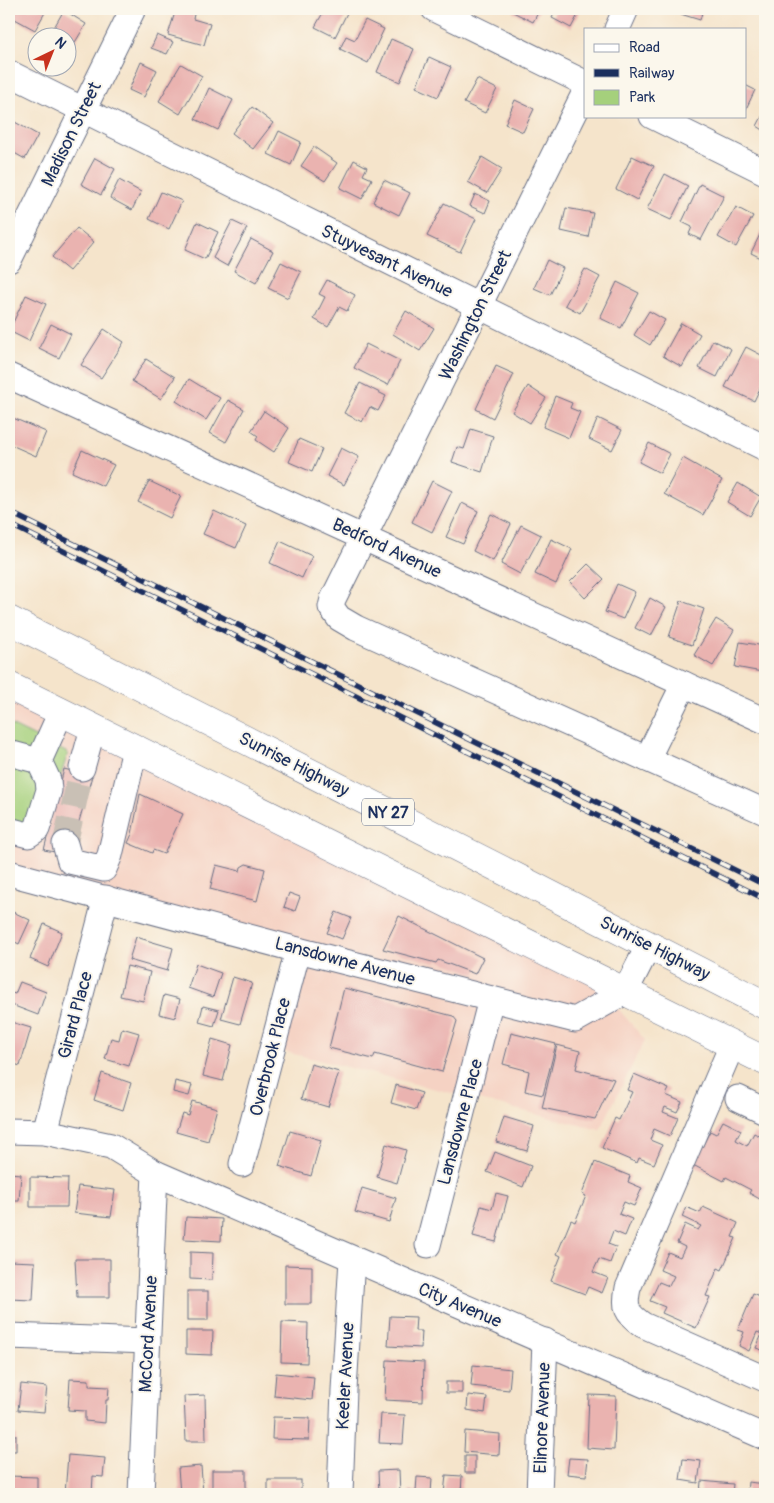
<svg xmlns="http://www.w3.org/2000/svg" width="774" height="1503" font-family="Pangolin,sans-serif">
<style>
.built{fill:#f5d2c3}
.green{fill:#a5d07c;stroke:#60806d}
.building{fill:#eab3b0}
.lines{fill:none;stroke-linecap:round;stroke-linejoin:round}
.minor-tunnel{stroke:#c9c0b5;stroke-width:25;stroke-dasharray:25 12;stroke-linecap:butt}
.minor-casing{stroke:#676e84;stroke-width:27}
.highway-casing{stroke:#676e84;stroke-width:29}
.minor{stroke:#fff;stroke-width:25}
.highway{stroke:#fff;stroke-width:28}
.rail-casing{stroke:#1b2f5e;stroke-width:5.5}
.rail{stroke:#fbf7ec;stroke-width:4;stroke-dasharray:11;stroke-linecap:butt}
.labels{text-anchor:middle;stroke-width:4;stroke-linejoin:round;paint-order:stroke}
.shield{fill:#fbf7ec;stroke:#5e6b89;stroke-width:1}
.shield-label{font-size:16px;font-weight:bold;fill:#1b2f5e}
.street-label{font-size:18px;fill:#1b2f5e;stroke:#fbf7ec}
</style>
<rect width="100%" height="100%" fill="#fbf7ec"/>
<filter id="ink" filterUnits="userSpaceOnUse"><feTurbulence type="fractalNoise" baseFrequency=".02" numOctaves="2"/><feDisplacementMap in="SourceGraphic" scale="10" xChannelSelector="R" yChannelSelector="G"/><feConvolveMatrix kernelMatrix="1 2 1 2 8 2 1 2 1" color-interpolation-filters="sRGB"/></filter>
<filter id="wash" filterUnits="userSpaceOnUse"><feTurbulence type="fractalNoise" baseFrequency=".0096" numOctaves="4" result="noise"/><feDisplacementMap in="SourceGraphic" scale="20" xChannelSelector="R" yChannelSelector="G"/><feGaussianBlur stdDeviation="1.12" result="paint"/><feColorMatrix in="noise" values="0 0 0 0 0 0 0 0 0 0 0 0 0 0 0 0 0 1.4 0 .05"/><feComposite in="paint" operator="in"/></filter>
<g filter="url(#wash)">
<rect width="100%" height="100%" fill="#f5e4cb"/>
<polygon class="built" points="9,691 597,984 645,1040 600,1130 274,1049 299,953 9,875"/>
<polygon class="green" points="9,724 68,753 44,828 11,820 14,789 9,787"/>
<g id="blocks">
<g class="building">
<polygon points="9,9 47,9 35,30 15,19 12,27 9,25"/>
<polygon points="176,9 195,10 193,19 210,24 204,45 168,35"/>
<polygon points="325,9 344,9 348,11 335,37 315,27"/>
<polygon points="514,9 540,9 533,22 513,12"/>
<polygon points="556,9 581,9 571,28 552,18"/>
<polygon points="675,9 703,9 700,20 674,12"/>
<polygon points="64,10 86,24 68,54 68,38 48,38"/>
<polygon points="365,20 384,29 368,63 340,49 346,36 355,40"/>
<polygon points="157,35 173,42 167,54 151,48"/>
<polygon points="391,39 414,49 400,82 377,72"/>
<polygon points="429,57 451,67 438,97 416,87"/>
<polygon points="141,62 157,70 144,97 129,90"/>
<polygon points="181,64 202,76 180,114 159,101"/>
<polygon points="477,79 497,89 485,113 464,103"/>
<polygon points="745,85 755,90 745,111"/>
<polygon points="209,88 233,100 218,130 195,119"/>
<polygon points="515,100 534,109 523,132 505,124"/>
<polygon points="252,107 273,123 253,149 232,133"/>
<polygon points="765,111 765,131 757,126"/>
<polygon points="13,121 38,135 25,159 9,150 9,128"/>
<polygon points="279,131 301,142 291,165 268,154"/>
<polygon points="314,147 337,163 325,181 301,166"/>
<polygon points="632,156 654,166 637,200 616,189"/>
<polygon points="482,157 502,169 487,193 468,182"/>
<polygon points="95,158 115,169 101,195 81,184"/>
<polygon points="354,160 367,167 363,175 372,179 362,199 340,188"/>
<polygon points="665,174 688,186 671,220 647,209"/>
<polygon points="119,180 141,192 132,210 110,198"/>
<polygon points="384,180 410,193 399,215 373,202"/>
<polygon points="700,184 724,196 701,240 689,234 692,227 682,222"/>
<polygon points="161,192 182,201 169,229 149,219"/>
<polygon points="475,194 490,201 485,213 470,206"/>
<polygon points="444,203 476,219 460,252 427,236"/>
<polygon points="736,207 753,216 736,247 718,237"/>
<polygon points="566,208 593,213 588,237 561,231"/>
<polygon points="232,221 247,228 227,266 213,258"/>
<polygon points="197,222 218,232 205,259 185,250"/>
<polygon points="765,224 765,260 751,253"/>
<polygon points="77,228 94,242 69,271 52,257"/>
<polygon points="251,239 273,251 256,283 234,271"/>
<polygon points="547,260 563,268 550,295 534,288"/>
<polygon points="281,262 301,272 288,298 268,288"/>
<polygon points="585,269 600,277 580,313 565,305"/>
<polygon points="327,280 355,295 347,311 339,307 328,327 314,319 325,297 319,294"/>
<polygon points="617,282 639,293 621,328 600,318"/>
<polygon points="26,295 46,304 29,341 9,331"/>
<polygon points="406,311 434,328 420,351 393,334"/>
<polygon points="649,311 665,320 650,345 634,335"/>
<polygon points="681,323 700,334 682,367 663,356"/>
<polygon points="51,324 71,334 59,358 39,348"/>
<polygon points="104,329 124,342 101,378 81,365"/>
<polygon points="713,340 731,349 717,377 699,368"/>
<polygon points="366,344 400,361 388,385 354,368"/>
<polygon points="746,347 765,357 765,378 754,401 725,387"/>
<polygon points="146,359 175,377 161,399 132,381"/>
<polygon points="496,366 514,374 493,418 476,409"/>
<polygon points="189,379 220,398 206,420 176,401"/>
<polygon points="360,383 386,396 378,411 370,407 362,422 344,413"/>
<polygon points="528,386 546,398 530,423 512,412"/>
<polygon points="555,396 572,403 570,408 580,412 569,438 543,427"/>
<polygon points="228,400 244,409 226,442 210,433"/>
<polygon points="264,411 289,428 274,452 256,440 258,436 251,431"/>
<polygon points="13,418 46,432 36,456 9,444 9,427"/>
<polygon points="598,418 622,430 612,450 589,439"/>
<polygon points="471,429 493,436 482,472 452,462 457,447 464,449"/>
<polygon points="299,439 322,449 312,472 289,462"/>
<polygon points="649,443 670,454 660,473 639,462"/>
<polygon points="341,448 359,457 344,485 327,476"/>
<polygon points="82,450 114,465 103,486 72,472"/>
<polygon points="683,458 722,480 703,515 664,494"/>
<polygon points="149,481 181,496 170,518 138,502"/>
<polygon points="432,481 452,491 432,532 412,522"/>
<polygon points="738,483 761,497 750,516 727,502"/>
<polygon points="462,503 478,511 463,544 446,537"/>
<polygon points="214,511 246,526 236,548 203,534"/>
<polygon points="491,514 511,524 493,561 473,551"/>
<polygon points="521,525 541,535 520,574 501,564"/>
<polygon points="551,539 572,549 556,584 535,574"/>
<polygon points="280,541 312,556 302,578 270,563"/>
<polygon points="588,564 604,579 585,598 570,582"/>
<polygon points="617,584 635,592 623,619 605,612"/>
<polygon points="650,598 666,607 651,636 635,628"/>
<polygon points="681,601 704,609 692,645 669,637"/>
<polygon points="716,619 734,630 713,666 694,655"/>
<polygon points="740,642 765,646 762,672 735,667"/>
<polygon points="64,769 92,776 74,839 55,852 44,850"/>
<polygon points="140,794 183,814 164,854 153,850 152,853 128,843 132,834"/>
<polygon points="246,864 265,869 257,901 210,889 216,865 240,871 241,867"/>
<polygon points="289,893 300,897 295,911 284,907"/>
<polygon points="11,911 30,920 19,944 9,939 9,915"/>
<polygon points="336,912 351,918 342,939 327,933"/>
<polygon points="399,916 483,958 475,974 438,960 436,963 383,949"/>
<polygon points="44,924 62,932 48,967 30,959"/>
<polygon points="136,937 173,948 167,971 129,960"/>
<polygon points="196,964 221,973 213,997 188,988"/>
<polygon points="127,966 150,972 143,1001 120,996"/>
<polygon points="233,977 252,983 240,1024 221,1019"/>
<polygon points="20,982 46,992 38,1015 9,1004 9,992 15,994"/>
<polygon points="344,988 453,1016 457,1021 442,1072 375,1054 373,1059 329,1048"/>
<polygon points="164,995 180,999 175,1018 159,1014"/>
<polygon points="203,1006 219,1010 214,1026 199,1022"/>
<polygon points="11,1022 31,1028 20,1066 9,1062 9,1028"/>
<polygon points="122,1028 139,1033 129,1066 105,1059 111,1038 119,1040"/>
<polygon points="511,1033 556,1044 543,1095 525,1091 529,1071 503,1064"/>
<polygon points="212,1039 232,1045 223,1081 203,1076"/>
<polygon points="557,1045 580,1051 576,1069 614,1079 595,1119 542,1108"/>
<polygon points="311,1064 339,1072 328,1107 301,1099"/>
<polygon points="102,1073 131,1083 123,1110 94,1100"/>
<polygon points="634,1074 669,1089 666,1095 682,1102 677,1112 665,1107 663,1112 678,1118 670,1136 654,1129 650,1140 662,1145 654,1164 639,1158 637,1163 602,1148 615,1118 619,1120 632,1092 627,1090"/>
<polygon points="175,1081 192,1085 189,1096 173,1092"/>
<polygon points="396,1085 422,1093 416,1110 391,1103"/>
<polygon points="192,1101 217,1108 208,1141 176,1132 182,1113 188,1115"/>
<polygon points="504,1117 534,1126 527,1151 496,1142"/>
<polygon points="723,1121 741,1130 736,1140 747,1146 754,1133 765,1139 764,1153 765,1154 765,1202 749,1193 751,1190 726,1177 724,1181 693,1165 710,1131 716,1134"/>
<polygon points="290,1131 321,1140 311,1176 279,1166"/>
<polygon points="386,1144 406,1150 397,1183 377,1177"/>
<polygon points="495,1152 531,1166 523,1187 487,1172"/>
<polygon points="595,1162 630,1176 628,1182 642,1188 634,1206 624,1202 619,1214 632,1219 625,1236 613,1231 608,1244 616,1247 610,1263 599,1259 593,1272 608,1278 602,1293 588,1287 585,1294 551,1281 561,1256 557,1254 571,1220 575,1222 586,1196 582,1194"/>
<polygon points="9,1173 21,1174 19,1201 9,1201"/>
<polygon points="30,1177 68,1178 67,1207 30,1207"/>
<polygon points="78,1186 115,1190 111,1217 74,1213"/>
<polygon points="362,1188 396,1198 389,1222 355,1212"/>
<polygon points="496,1193 508,1196 496,1242 473,1236 481,1206 492,1209"/>
<polygon points="686,1207 700,1213 703,1207 738,1223 732,1237 736,1238 722,1270 718,1268 706,1296 710,1297 696,1328 662,1313 665,1307 650,1301 659,1282 669,1286 674,1276 660,1270 668,1252 680,1257 685,1247 677,1243 685,1224 698,1230 701,1226 682,1217"/>
<polygon points="186,1217 222,1219 221,1241 184,1239"/>
<polygon points="190,1252 213,1253 212,1280 190,1279"/>
<polygon points="75,1259 110,1259 110,1297 77,1297"/>
<polygon points="9,1261 35,1262 33,1300 9,1299"/>
<polygon points="285,1265 312,1266 312,1304 285,1304"/>
<rect x="187" y="1291" width="21" height="29"/>
<polygon points="753,1294 765,1299 765,1351 756,1348 762,1334 757,1332 749,1351 739,1346 744,1332 738,1330"/>
<polygon points="390,1316 416,1317 415,1331 422,1331 421,1348 388,1346"/>
<polygon points="282,1322 308,1323 307,1363 281,1362"/>
<polygon points="186,1331 213,1331 212,1355 186,1354"/>
<polygon points="387,1360 424,1362 423,1402 385,1400"/>
<polygon points="473,1365 511,1369 509,1390 471,1386"/>
<polygon points="276,1373 314,1377 312,1400 274,1396"/>
<polygon points="70,1379 89,1380 89,1386 109,1387 108,1400 106,1400 105,1423 85,1421 85,1411 68,1410"/>
<rect x="446" y="1382" width="16" height="11"/>
<polygon points="21,1384 47,1387 44,1412 18,1410"/>
<polygon points="205,1395 206,1441 186,1441 184,1396"/>
<polygon points="468,1395 487,1397 485,1413 467,1410"/>
<polygon points="589,1395 616,1396 614,1450 587,1448"/>
<polygon points="381,1414 405,1415 403,1444 379,1443"/>
<polygon points="273,1417 310,1418 309,1440 272,1439"/>
<polygon points="465,1431 500,1434 499,1455 464,1452"/>
<polygon points="9,1434 16,1435 16,1451 9,1451"/>
<polygon points="68,1455 105,1458 103,1477 93,1476 92,1494 65,1494"/>
<rect x="465" y="1456" width="10" height="17"/>
<polygon points="569,1458 588,1459 586,1476 567,1474"/>
<polygon points="683,1459 701,1461 698,1483 680,1480"/>
<polygon points="201,1466 203,1494 180,1494 178,1468"/>
<rect x="212" y="1470" width="34" height="24"/>
<polygon points="399,1470 400,1494 379,1494 378,1471"/>
<polygon points="446,1475 462,1476 461,1494 444,1494"/>
<polygon points="9,1476 37,1477 37,1494 9,1494"/>
<polygon points="417,1477 432,1478 431,1494 408,1494 408,1490 416,1491"/>
<rect x="268" y="1480" width="33" height="14"/>
<polygon points="701,1481 733,1484 732,1494 700,1494"/>
<polygon points="748,1482 765,1484 765,1494 747,1494"/>
<polygon points="478,1490 501,1491 501,1494 477,1494"/>
</g>
</g>
</g>
<g filter="url(#ink)">
<use href="#blocks" fill-opacity="0" stroke="#676e84" stroke-width="1"/>
<g class="lines">
<polyline class="minor-tunnel" points="65,844 82,768"/>
<g class="minor-casing">
<g id="minor">
<polyline points="434,9 585,83"/>
<polyline points="617,29 626,9"/>
<polyline points="9,73 765,448"/>
<polyline points="585,92 333,599 331,607 339,618 356,628 765,812"/>
<polyline points="652,116 765,172"/>
<polyline points="9,260 133,9"/>
<polyline points="9,376 765,721"/>
<polyline points="9,753 39,761"/>
<polyline points="647,759 684,684"/>
<polyline points="82,768 93,728"/>
<polyline points="9,830 28,835 37,829 49,790 48,780 39,761 61,712"/>
<polyline points="65,844 70,861 104,869 110,855 135,749"/>
<polyline points="9,873 298,950 575,1020 625,992 649,945"/>
<path d="M732 1045 628 1288C624 1308 626 1313 643 1325L765 1379"/>
<polyline points="738,1098 765,1111"/>
<polyline points="9,1131 45,1132 111,1146 155,1173 765,1437"/>
<polyline points="45,1132 106,898"/>
<polyline points="242,1164 298,950"/>
<polyline points="428,1245 491,999"/>
<polyline points="9,1336 148,1341"/>
<polyline points="141,1494 155,1173"/>
<polyline points="340,1494 344,1390 352,1259"/>
<polyline points="539,1494 545,1341"/>
</g>
</g>
<g class="highway-casing">
<g id="highway">
<polyline points="9,620 514,876 765,1005"/>
<polyline points="9,686 765,1061"/>
</g>
</g>
<use href="#minor" class="minor"/>
<use href="#highway" class="highway"/>
<g class="rail-casing">
<g id="rail">
<polyline points="9,512 765,885"/>
<polyline points="9,524 765,899"/>
</g>
</g>
<use href="#rail" class="rail"/>
</g>
</g>
<g class="labels">
<rect class="shield" x="362" y="798.5" width="52" height="27" rx="4"/>
<g class="shield-label">
<text x="388" y="818">NY 27</text>
</g>
<g class="street-label">
<text transform="translate(71 134) rotate(-64)" y="6">Madison Street</text>
<text transform="translate(387 261) rotate(26)" y="6">Stuyvesant Avenue</text>
<text transform="translate(475 315) rotate(-64)" y="6">Washington Street</text>
<text transform="translate(387 548) rotate(25)" y="6">Bedford Avenue</text>
<text transform="translate(294 764) rotate(27)" y="6">Sunrise Highway</text>
<text transform="translate(655 948) rotate(27)" y="6">Sunrise Highway</text>
<text transform="translate(345 961) rotate(15)" y="6">Lansdowne Avenue</text>
<text transform="translate(75 1015) rotate(-75)" y="6">Girard Place</text>
<text transform="translate(270 1057) rotate(-76)" y="6">Overbrook Place</text>
<text transform="translate(460 1122) rotate(-75)" y="6">Lansdowne Place</text>
<text transform="translate(460 1305) rotate(23)" y="6">City Avenue</text>
<text transform="translate(148 1334) rotate(-87)" y="6">McCord Avenue</text>
<text transform="translate(345 1376) rotate(-87)" y="6">Keeler Avenue</text>
<text transform="translate(542 1418) rotate(-88)" y="6">Elinore Avenue</text>
</g>
</g>
<rect width="774" height="1503" fill="none" stroke="#fbf7ec" stroke-width="30"/>
<rect x="584" y="28" width="162" height="90" fill="#fbf7ec" stroke="#a1a7b3"/>
<rect x="594" y="44" width="25" height="8" fill="#ffffff" stroke="#a1a7b3"/>
<text x="629" y="52" font-size="15" fill="#1b2f5e">Road</text>
<rect x="594" y="69" width="25" height="8" fill="#1b2f5e" stroke="#a1a7b3"/>
<text x="629" y="78" font-size="15" fill="#1b2f5e">Railway</text>
<rect x="594" y="90" width="25" height="15" fill="#a5d07c" stroke="#a1a7b3"/>
<text x="629" y="102" font-size="15" fill="#1b2f5e">Park</text>
<g transform="translate(52 52) rotate(43)"><circle r="24" fill="#fbf7ec" stroke="#a1a7b3"/>
<path d="M0-4L9 19L0 12L-9 19Z" fill="#c8321e"/>
<text y="-8" font-size="14" font-weight="bold" text-anchor="middle" fill="#1b2f5e">N</text>
</g>
</svg>
